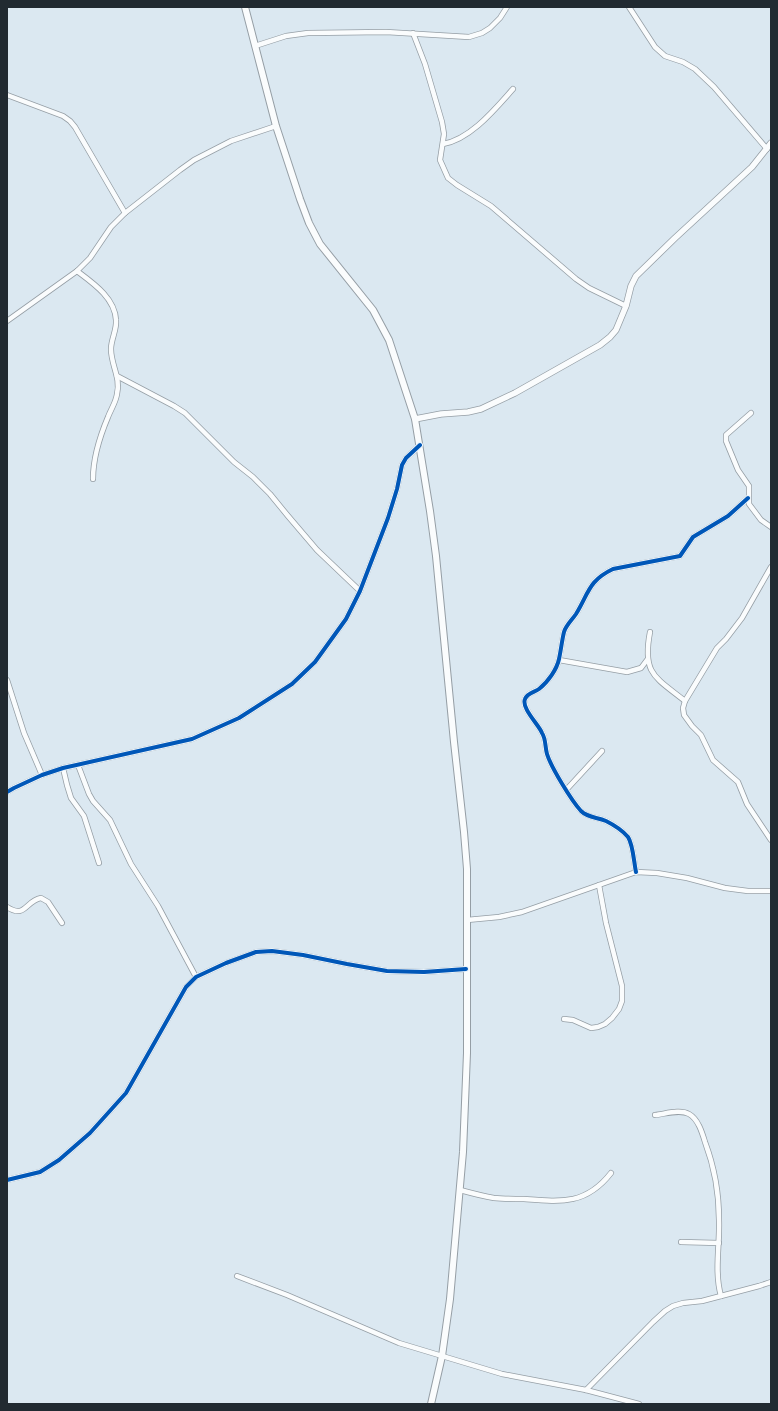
<svg xmlns="http://www.w3.org/2000/svg" width="778" height="1411" font-family="'Space Grotesk',sans-serif">
<style>
.lines{fill:none;stroke-linecap:round;stroke-linejoin:round}
.minor-casing{stroke:#959ea5;stroke-width:6}
.tertiary-casing{stroke:#959ea5;stroke-width:7}
.secondary-casing{stroke:#959ea5;stroke-width:8}
.minor{stroke:#fafcfd;stroke-width:4.5}
.tertiary{stroke:#fafcfd;stroke-width:5.5}
.secondary{stroke:#fafcfd;stroke-width:6}
.cycleway-casing{stroke:#ebf4fb;stroke-width:6}
.cycleway{stroke:#0057b8;stroke-width:4}
</style>
<rect width="100%" height="100%" fill="#dbe8f1"/>
<g class="lines">
<g class="minor-casing">
<g id="minor">
<polyline points="629,7 655,47 665,56 683,62 695,69 714,87 767,149"/>
<polyline points="413,33 425,64 442,122 444,134 440,160 448,178 457,185 491,206 576,279 589,288 626,306"/>
<polyline points="255,46 286,36 308,33 386,32 469,37 482,33 490,28 500,18 507,7"/>
<polyline points="7,95 63,116 70,121 75,127 125,213"/>
<path d="M443 144C471 139 495 109 513 89"/>
<path d="M77 271C93 283 115 298 116 320 117 330 111 339 111 349 111 365 121 378 117 394 116 402 111 409 108 417 100 436 93 457 93 479"/>
<polyline points="7,321 77,271 90,258 111,227 125,213 180,170 194,160 231,141 276,126"/>
<polyline points="117,376 174,406 185,413 234,462 253,477 270,494 288,516 317,550 360,591"/>
<polyline points="751,413 726,435 726,441 738,470 749,486 749,504 761,520 771,527"/>
<polyline points="771,567 742,618 726,639 717,648 685,701 683,708 684,715 692,726 701,735 713,760 738,782 747,804 771,840"/>
<path d="M650 632C642 674 655 677 685 701"/>
<polyline points="559,660 627,672 641,668 647,660"/>
<polyline points="7,680 24,733 42,775"/>
<polyline points="78,765 89,794 93,801 110,820 131,864 158,906 196,977"/>
<polyline points="63,768 67,785 71,798 84,816 99,863"/>
<polyline points="567,789 602,751"/>
<polyline points="7,792 14,788 42,775 63,768 192,739 239,718 292,684 315,662 346,619 360,591 388,518 397,489 402,465 406,458 420,445"/>
<path d="M636 872C634 863 633 844 628 837 623 831 612 824 606 821 597 817 588 818 581 811 571 800 551 767 547 754 545 747 546 739 542 733 539 725 521 708 525 699 527 693 535 692 539 689 548 682 557 669 559 659 561 650 562 640 564 632 566 625 572 620 576 614 589 593 588 581 613 569L680 556 693 537 728 516 748 498"/>
<path d="M7 907C26 919 25 901 41 898L48 902 62 923"/>
<polyline points="467,920 499,917 522,912 636,872 657,873 687,878 725,888 748,891 771,891"/>
<polyline points="564,1019 573,1020 591,1028 598,1027 605,1024 612,1018 619,1009 622,1001 622,986 606,923 599,885"/>
<path d="M655 1115C665 1114 680 1109 689 1114 698 1119 702 1132 705 1142 714 1166 719 1194 719 1220 720 1245 714 1271 721 1296"/>
<polyline points="7,1180 40,1172 59,1160 90,1133 126,1093 186,987 196,977 226,963 256,952 272,951 303,955 347,964 387,971 424,972 466,969"/>
<path d="M460 1190C471 1193 482 1196 494 1198 504 1199 514 1199 524 1199 561 1202 586 1205 611 1173"/>
<polyline points="681,1242 719,1243"/>
<polyline points="237,1276 287,1295 399,1343 502,1374 586,1390 639,1404"/>
<polyline points="586,1390 653,1322 665,1311 673,1306 683,1303 702,1301 759,1286 771,1282"/>
</g>
</g>
<g class="tertiary-casing">
<polyline id="tertiary" points="415,419 441,414 468,412 481,409 515,393 600,345 610,337 616,330 626,306 631,286 636,276 675,238 752,167 771,143"/>
</g>
<g class="secondary-casing">
<polyline id="secondary" points="245,7 276,126 300,199 309,223 320,244 373,310 389,340 415,419 430,511 436,556 454,742 464,832 467,869 467,1053 463,1152 450,1299 442,1356 431,1404"/>
</g>
<use href="#minor" class="minor"/>
<use href="#tertiary" class="tertiary"/>
<use href="#secondary" class="secondary"/>
<g class="cycleway-casing">
<g id="cycleway">
<polyline points="7,792 14,788 42,775 63,768 192,739 239,718 292,684 315,662 346,619 360,591 388,518 397,489 402,465 406,458 420,445"/>
<path d="M636 872C634 863 633 844 628 837 623 831 612 824 606 821 597 817 588 818 581 811 571 800 551 767 547 754 545 747 546 739 542 733 539 725 521 708 525 699 527 693 535 692 539 689 548 682 557 669 559 659 561 650 562 640 564 632 566 625 572 620 576 614 589 593 588 581 613 569L680 556 693 537 728 516 748 498"/>
<polyline points="7,1180 40,1172 59,1160 90,1133 126,1093 186,987 196,977 226,963 256,952 272,951 303,955 347,964 387,971 424,972 466,969"/>
</g>
</g>
<use href="#cycleway" class="cycleway"/>
</g>
<rect width="778" height="1411" fill="none" stroke="#212a31" stroke-width="16"/>
</svg>
